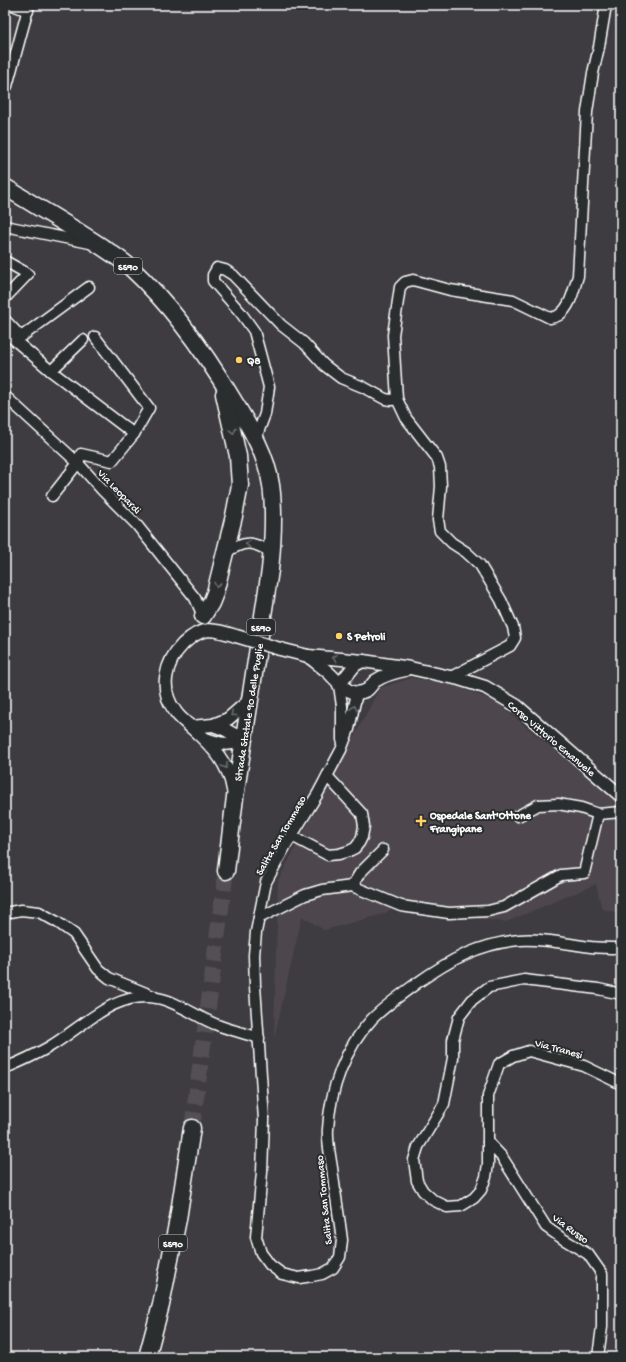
<svg xmlns="http://www.w3.org/2000/svg" width="626" height="1362" font-family="'Gochi Hand',sans-serif">
<style>
.built{fill:#4d474e}
.lines{fill:none;stroke-linecap:round;stroke-linejoin:round}
.primary-tunnel{stroke:#525054;stroke-width:16;stroke-dasharray:16 8;stroke-linecap:butt}
.minor-casing{stroke:#fff;stroke-width:13}
.tertiary-casing{stroke:#fff;stroke-width:15}
.primary-casing{stroke:#fff;stroke-width:19}
.minor{stroke:#2a2d2e;stroke-width:10}
.tertiary{stroke:#2a2d2e;stroke-width:12}
.primary{stroke:#2a2d2e;stroke-width:16}
.tertiary-bridge-casing{stroke:#fff;stroke-width:15;stroke-linecap:butt}
.tertiary-bridge{stroke:#2a2d2e;stroke-width:12}
.oneway{stroke:#6a6c6d}
.poi-dot{fill:#ffd166;stroke:#2a2d2e;stroke-width:1.5}
.labels{text-anchor:middle;stroke-width:4;stroke-linejoin:round;paint-order:stroke}
.shield{fill:#2a2d2e;stroke:#bfc0c0;stroke-width:1}
.shield-label{font-size:10px;font-weight:bold;fill:#fff}
.poi-label{font-size:11px;font-weight:bold;fill:#fff;stroke:#2a2d2e;text-anchor:start}
.street-label{font-size:11px;fill:#fff;stroke:#2a2d2e}
</style>
<rect width="100%" height="100%" fill="#3f3c41"/>
<filter id="ink" filterUnits="userSpaceOnUse"><feTurbulence type="fractalNoise" baseFrequency=".025" numOctaves="2"/><feDisplacementMap in="SourceGraphic" scale="8" xChannelSelector="R" yChannelSelector="G"/><feConvolveMatrix kernelMatrix="1 2 1 2 8 2 1 2 1" color-interpolation-filters="sRGB"/></filter>
<g filter="url(#ink)">
<polygon class="built" points="412,678 456,686 496,702 549,746 606,790 621,803 620,913 602,909 596,884 506,922 479,919 458,913 395,907 383,914 324,930 302,916 274,1038 278,881 380,688"/>
<g class="lines">
<polyline class="primary-tunnel" points="192,1128 226,871"/>
<g class="minor-casing">
<g id="minor">
<polyline points="13,5 28,11"/>
<polyline points="5,85 7,86 29,5"/>
<polyline points="5,226 90,243"/>
<polyline points="5,261 28,274 5,298"/>
<polyline points="5,320 21,337 89,287"/>
<polyline points="5,332 51,371 134,434"/>
<polyline points="51,371 83,340"/>
<polyline points="5,396 78,463 102,490 136,524 195,598 203,616"/>
<polyline points="256,438 265,414 269,387 254,331 241,313 213,281 213,275 217,268 225,270 233,275 281,325 304,343 324,365 341,378 363,387 385,399 391,400 397,399"/>
<polyline points="52,496 78,463 81,454 112,461 134,434 149,408 95,337"/>
<path d="M225 553C243 541 253 540 272 553"/>
<path d="M451 677 510 646 515 638 513 627 501 600 480 565 466 552 452 543 440 531 438 520 441 486 440 467 437 458 406 418 397 399 393 335 400 287 405 282 413 280 450 290 513 300 550 318C553 317 557 317 559 315 571 307 574 288 578 276L587 112 593 73 599 47 606 5"/>
<polyline points="339,685 342,706 342,740"/>
<path d="M357 693 349 729 341 750 317 795 286 845 266 882 256 932 254 955 255 986 264 1120 262 1172 256 1237 261 1253 270 1265 282 1274 299 1278 312 1276 322 1274 333 1268 340 1257 342 1240C339 1216 335 1192 332 1168 330 1155 327 1141 328 1129 330 1089 345 1048 372 1019 386 1005 402 994 417 983 450 960 478 944 519 940 543 938 567 944 591 947 601 948 611 948 621 948"/>
<polyline points="518,816 538,805 558,804 581,808 598,814 621,812"/>
<polyline points="292,836 328,855 339,854 349,851 355,848 359,843 362,837 364,826 362,814 327,776"/>
<polyline points="352,886 360,873 383,850"/>
<polyline points="5,913 21,910 39,912 57,922 74,934 98,969 109,978 153,996"/>
<polyline points="259,918 305,895 322,890 352,886 401,906 449,913 488,911 504,907 561,875 584,873 598,814"/>
<polyline points="621,994 598,989 524,980 489,987 472,1000 459,1017 453,1040 453,1058 444,1104 418,1147 414,1160 417,1181 423,1191 433,1200 447,1207 461,1206 474,1198 481,1190 486,1177 488,1164 488,1096 499,1064 513,1056 529,1051 584,1066 621,1084"/>
<path d="M5 1068C20 1062 35 1055 49 1047 82 1028 115 990 157 998 176 1001 197 1017 215 1024 229 1030 245 1033 259 1038"/>
<polyline points="488,1142 502,1157 546,1227 563,1239 588,1254 602,1274 602,1327 598,1357"/>
</g>
</g>
<g class="tertiary-casing">
<g id="tertiary">
<polyline points="280,649 308,656 363,661 410,668 459,679 485,687 517,706 621,796"/>
<path d="M308 656C315 662 324 668 330 674 340 684 351 699 367 690 370 688 372 684 375 681 384 675 395 672 405 670"/>
<polyline points="339,685 355,665 363,661"/>
<polyline points="213,725 226,730 244,740"/>
<polyline points="191,727 213,725 228,719 250,700"/>
<path d="M206 739C222 745 227 745 244 740"/>
<path d="M233 790C229 763 212 746 192 728 187 723 179 718 175 711 159 690 165 662 183 644 202 626 212 628 236 636"/>
</g>
</g>
<g class="primary-casing">
<g id="primary">
<path d="M5 187C34 205 64 222 93 241 105 249 118 257 130 267 170 304 204 351 232 398 249 426 266 452 271 485 275 513 273 541 270 570L235 797 226 871"/>
<polyline points="203,616 211,603 215,593 234,516 240,485 238,456 224,394"/>
<polyline points="147,1357 161,1305 178,1219 192,1128"/>
</g>
</g>
<use href="#minor" class="minor"/>
<use href="#tertiary" class="tertiary"/>
<use href="#primary" class="primary"/>
<g class="tertiary-bridge-casing">
<polyline id="tertiary-bridge" points="236,636 280,649"/>
</g>
<use href="#tertiary-bridge" class="tertiary-bridge"/>
</g>
<defs><path id="oneway-chevron" d="M-2-3.5L2.5 0L-2 3.5" fill="none" stroke-width="1.6" stroke-linecap="round" stroke-linejoin="round"/></defs>
<g class="oneway">
<use href="#oneway-chevron" transform="translate(233 431) rotate(78)"/>
<use href="#oneway-chevron" transform="translate(248 544) rotate(-179)"/>
<use href="#oneway-chevron" transform="translate(217 585) rotate(103)"/>
<use href="#oneway-chevron" transform="translate(335 658) rotate(-175)"/>
<use href="#oneway-chevron" transform="translate(354 708) rotate(-78)"/>
<use href="#oneway-chevron" transform="translate(233 714) rotate(141)"/>
<use href="#oneway-chevron" transform="translate(225 766) rotate(62)"/>
</g>
</g>
<g class="poi-dot">
<circle cx="239" cy="360" r="4"/>
<circle cx="339" cy="636" r="4"/>
<path d="M419 815h4v4h4v4h-4v4h-4v-4h-4v-4h4z"/>
</g>
<g class="labels">
<g class="shield">
<rect x="114" y="258" width="28" height="16" rx="3"/>
<rect x="247" y="619" width="28" height="16" rx="3"/>
<rect x="159" y="1235" width="28" height="16" rx="3"/>
</g>
<g class="shield-label">
<text x="128" y="270">SS90</text>
<text x="261" y="631">SS90</text>
<text x="173" y="1247">SS90</text>
</g>
<g class="poi-label">
<text x="247" y="364">Q8</text>
<text x="347" y="640">S Petroli</text>
<text x="430" y="819">Ospedale Sant'Ottone<tspan x="430" dy="13">Frangipane</tspan></text>
</g>
<g class="street-label">
<text transform="translate(120 491) rotate(46)" y="4">Via Leopardi</text>
<text transform="translate(248 712) rotate(-81)" y="4">Strada Statale 90 delle Puglie</text>
<text transform="translate(552 738) rotate(40)" y="4">Corso Vittorio Emanuele</text>
<text transform="translate(280 835) rotate(-60)" y="4">Salita San Tommaso</text>
<text transform="translate(559 1048) rotate(15)" y="4">Via Tranesi</text>
<text transform="translate(323 1200) rotate(-96)" y="4">Salita San Tommaso</text>
<text transform="translate(571 1228) rotate(36)" y="4">Via Russo</text>
</g>
</g>
<rect width="626" height="1362" fill="none" stroke="#2a2d2e" stroke-width="20"/>
<rect x="10" y="10" width="606" height="1342" fill="none" stroke="#fff" stroke-width="1.5" filter="url(#ink)"/>
</svg>
